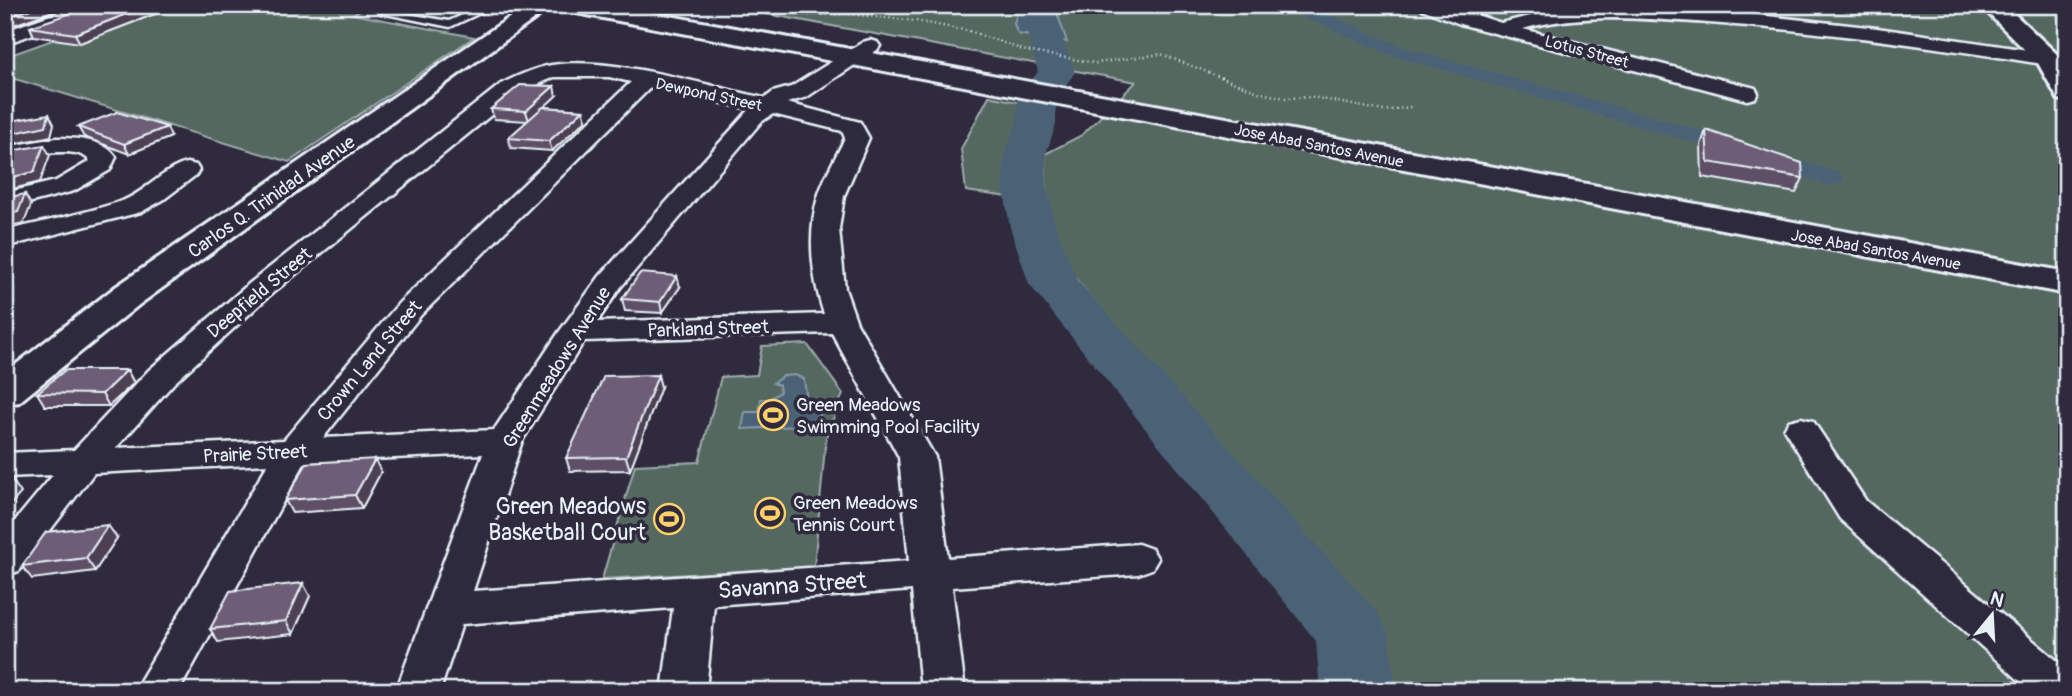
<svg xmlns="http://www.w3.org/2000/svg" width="2072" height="696" font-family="Pangolin,sans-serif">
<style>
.green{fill:#556861;stroke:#9eacac;stroke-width:2}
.water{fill:#4b6276;stroke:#8a9baa;stroke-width:2}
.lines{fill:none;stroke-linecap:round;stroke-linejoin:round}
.canal{fill:#4b6276;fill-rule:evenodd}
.river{fill:#4b6276;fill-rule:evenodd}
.service-casing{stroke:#e8f1f8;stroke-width:5}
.minor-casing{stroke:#e8f1f8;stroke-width:5}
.tertiary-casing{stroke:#e8f1f8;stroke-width:6}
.secondary-casing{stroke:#e8f1f8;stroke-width:6}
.path{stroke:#e8f1f8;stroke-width:2.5;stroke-dasharray:1 3.5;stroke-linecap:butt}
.service{fill:#2f2a3d;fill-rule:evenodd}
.minor{fill:#2f2a3d;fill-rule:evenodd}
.tertiary{fill:#2f2a3d;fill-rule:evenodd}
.secondary{fill:#2f2a3d;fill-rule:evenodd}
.wall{fill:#5f5066;stroke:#e8f1f8;stroke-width:2}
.shaded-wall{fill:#4d4153;stroke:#e8f1f8;stroke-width:2}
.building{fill:#6e5d77;stroke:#e8f1f8;stroke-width:2}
.labels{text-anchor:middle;stroke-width:7;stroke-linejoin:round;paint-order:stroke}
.far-street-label{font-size:16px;fill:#e8f1f8;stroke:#2f2a3d}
.street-label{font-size:19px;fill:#e8f1f8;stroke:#2f2a3d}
.poi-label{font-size:19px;fill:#e8f1f8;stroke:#2f2a3d;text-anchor:start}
.near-poi-label{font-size:23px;fill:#e8f1f8;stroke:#2f2a3d;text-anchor:end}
.near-street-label{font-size:23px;fill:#e8f1f8;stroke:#2f2a3d}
</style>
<rect width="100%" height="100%" fill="#2f2a3d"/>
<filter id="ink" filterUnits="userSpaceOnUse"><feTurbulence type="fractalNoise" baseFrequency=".0143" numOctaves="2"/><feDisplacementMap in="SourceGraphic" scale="14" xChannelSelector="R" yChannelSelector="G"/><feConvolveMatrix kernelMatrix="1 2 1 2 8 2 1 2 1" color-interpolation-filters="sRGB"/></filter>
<g filter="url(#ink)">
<g class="green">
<polygon points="150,5 370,5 353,14 474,37 289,162 5,76 5,57"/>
<polygon points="718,5 2067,5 2067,691 1386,691 1370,627 1073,276 1047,207 1045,154 1082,135 1136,82"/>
<polygon points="989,96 1027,104 1016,198 966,191 961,149"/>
<polygon points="807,344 843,394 826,437 814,567 602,579 635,465 699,462 721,377 757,375 762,346"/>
</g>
<g class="water">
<polygon points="1019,5 1060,5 1056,10 1067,42 1018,34 1014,24"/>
<polygon points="795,375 804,379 806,393 804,409 821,408 818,425 742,429 745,412 759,412 761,399 769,399 780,392 779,385 773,383 783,376"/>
</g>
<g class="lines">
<polygon class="canal" points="1283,5 1308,5 1404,47 1722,136 1840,173 1844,178 1840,183 1831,186 1822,183 1706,146 1390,55 1285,9"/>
<polygon class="river" points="1023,5 1055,5 1059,29 1075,73 1056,97 1056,124 1046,154 1047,186 1056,227 1077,280 1378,613 1388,633 1396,691 1320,691 1316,641 1029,284 1010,227 1003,186 1004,154 1016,124 1018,96 1038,72 1026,29"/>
<g class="service-casing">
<polygon id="service" points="395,5 407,5 396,12 449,21 485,5 497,5 450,27 381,13"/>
</g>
<g class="minor-casing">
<g id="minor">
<polygon points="79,5 107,5 105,9 5,44 5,31"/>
<path d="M1420 5H1446L1501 23 1551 11 1602 7 1748 14 1877 28 2049 53 2056 55 2059 59 2056 63 2049 65C1936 47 1823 31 1709 23 1648 19 1583 12 1523 29L1755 88 1758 93 1755 98 1747 100 1460 24 1422 9Z"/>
<path d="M870 40 877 42 880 46 877 50 807 97 787 103 860 122 869 138 844 196 839 229 845 289 857 323 935 457 948 558 1138 544 1152 549 1158 559 1152 569 1138 574 952 587 965 691H921L912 590 714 605 706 691H662L673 608 462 624 440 691H396L483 454 305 462 179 691H134L268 464 94 473 19 571 5 575V533L53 475 5 477V453L74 450 149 370 250 283 501 84C517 76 534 68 552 65 611 56 704 85 765 98L773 92 791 87 863 42ZM554 77H609L631 82 399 303 284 440 116 448 173 384 270 295 517 94ZM651 87 750 109 600 276 559 332 494 430 323 438 421 315ZM773 114 842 131 845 138C836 157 824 177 818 197 807 235 812 278 824 314L597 322 620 288 761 122ZM832 333 899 457 909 561 473 591 522 441 584 341Z"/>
<path d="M56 138C76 138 104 139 116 157L110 170 74 191 5 209V193L56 181 90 161C76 143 26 157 5 161V147Z"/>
<path d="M187 163 196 165 199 170 196 175 163 200 141 212 5 247V231C44 221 84 214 122 201 146 192 163 169 187 163Z"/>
<polygon points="1801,418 1813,421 1866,501 2067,669 2067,691 2031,691 1840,519 1784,429 1789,421"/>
</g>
</g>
<g class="tertiary-casing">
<polygon id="tertiary" points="1980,5 2005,5 2062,59 2067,68 2067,101 2058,99 2038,63"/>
</g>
<g class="secondary-casing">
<g id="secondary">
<polygon points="528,5 554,5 140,304 19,402 5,405 5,373 114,288"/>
<polygon points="560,5 610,5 2067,272 2067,294 571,12 563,10"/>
</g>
</g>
<polyline class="path" points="751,5 807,15 848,14 916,21 969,31 1026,51 1096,63 1161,54 1261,93 1285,98 1312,97 1384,111 1411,107"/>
<use href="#service" class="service"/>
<use href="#minor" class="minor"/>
<use href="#tertiary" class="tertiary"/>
<use href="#secondary" class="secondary"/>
</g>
<g class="wall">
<polygon points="160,12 80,43 34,36 30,27"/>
<polygon points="556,96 544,107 583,110 586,120 552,151 511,148 508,138 528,121 494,119 491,109"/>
<polygon points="78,127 171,137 129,154 84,137"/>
<polygon points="1706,130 1803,178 1796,193 1702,177 1701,145"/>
<polygon points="680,287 662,313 625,311 622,299"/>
<polygon points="127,370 134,383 109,406 45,406 37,393"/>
<polygon points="661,387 630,470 570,471 566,458"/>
<polygon points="381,472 362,508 292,513 285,500"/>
<polygon points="117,538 95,571 32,579 22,566"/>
<polygon points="310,596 293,634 218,642 210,629"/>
</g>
<g class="shaded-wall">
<polygon points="41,5 70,5 5,28 5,18"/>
<polygon points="150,5 157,5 160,12 80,43 75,34"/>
<polygon points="554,86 556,96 529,121 526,111"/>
<polygon points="583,110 586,120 552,151 549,141"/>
<polygon points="49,114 54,124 51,136 5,146 5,135"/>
<polygon points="167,127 171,137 129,154 124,144"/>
<polygon points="44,145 50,155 40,182 5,191 5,179"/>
<polygon points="25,194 31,205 24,223 5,227 5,214"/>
<polygon points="677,276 680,287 662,313 660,302"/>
<polygon points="127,370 134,383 109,406 102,394"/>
<polygon points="658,375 661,387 630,470 626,457"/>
<polygon points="375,459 381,472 362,508 355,495"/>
<polygon points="12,480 21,493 5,511 5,488"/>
<polygon points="108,525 117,538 95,571 86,558"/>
<polygon points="303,583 310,596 293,634 286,621"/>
</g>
<g class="building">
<polygon points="5,5 41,5 5,18"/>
<polygon points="95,5 150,5 75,34 30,27"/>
<polygon points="520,85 554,86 526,111 491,109"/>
<polygon points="543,107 583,110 549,141 508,138"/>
<polygon points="117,112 167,127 124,144 78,127"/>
<polygon points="49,114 46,126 5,135 5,122"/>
<polygon points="1706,130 1802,163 1803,178 1708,162"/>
<polygon points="44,145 34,172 5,179 5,152"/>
<polygon points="25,194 18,212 5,214 5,198"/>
<polygon points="640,273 677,276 660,302 622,299"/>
<polygon points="65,370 127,370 102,394 37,393"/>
<polygon points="658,375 626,457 566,458 604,376"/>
<polygon points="375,459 355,495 285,500 307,463"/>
<polygon points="5,480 12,480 5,488"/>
<polygon points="108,525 86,558 22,566 46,532"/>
<polygon points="303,583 286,621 210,629 230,591"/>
</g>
</g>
<defs>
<g id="stadium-ring" transform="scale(1.575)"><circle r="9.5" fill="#2f2a3d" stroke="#ffd166" stroke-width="1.5"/><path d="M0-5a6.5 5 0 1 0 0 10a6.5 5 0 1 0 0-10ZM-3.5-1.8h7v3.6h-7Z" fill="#ffd166"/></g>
</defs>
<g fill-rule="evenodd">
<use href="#stadium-ring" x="773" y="415"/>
<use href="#stadium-ring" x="770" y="513"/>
<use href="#stadium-ring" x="669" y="519"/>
</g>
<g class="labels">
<g class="far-street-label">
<text transform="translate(1587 51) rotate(15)" y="6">Lotus Street</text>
<text transform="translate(709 94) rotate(12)" y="6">Dewpond Street</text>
<text transform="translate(1319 145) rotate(11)" y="6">Jose Abad Santos Avenue</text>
<text transform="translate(1876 249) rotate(10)" y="6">Jose Abad Santos Avenue</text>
</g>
<g class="street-label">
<text transform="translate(271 196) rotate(-35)" y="7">Carlos Q. Trinidad Avenue</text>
<text transform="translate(259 292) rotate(-40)" y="7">Deepfield Street</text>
<text transform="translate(708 328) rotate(-2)" y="7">Parkland Street</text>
<text transform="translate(369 360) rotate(-50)" y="7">Crown Land Street</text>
<text transform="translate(556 367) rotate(-58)" y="7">Greenmeadows Avenue</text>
<text transform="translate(255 453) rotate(-3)" y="7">Prairie Street</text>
</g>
<g class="poi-label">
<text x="796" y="411">Green Meadows<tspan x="796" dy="22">Swimming Pool Facility</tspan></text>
<text x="793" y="509">Green Meadows<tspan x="793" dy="22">Tennis Court</tspan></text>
</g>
<g class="near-poi-label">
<text x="646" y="514">Green Meadows<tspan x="646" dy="26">Basketball Court</tspan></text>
</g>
<g class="near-street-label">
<text transform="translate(792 585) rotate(-4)" y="8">Savanna Street</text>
</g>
</g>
<rect width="2072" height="696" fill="none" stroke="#2f2a3d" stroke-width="28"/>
<rect x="14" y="14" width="2044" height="668" fill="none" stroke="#e8f1f8" stroke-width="2.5" filter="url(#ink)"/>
<g transform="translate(1992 615) rotate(18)" stroke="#2f2a3d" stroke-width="5" paint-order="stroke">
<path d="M0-5L12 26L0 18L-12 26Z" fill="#e8f1f8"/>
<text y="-10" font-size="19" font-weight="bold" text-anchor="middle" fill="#e8f1f8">N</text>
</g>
</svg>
